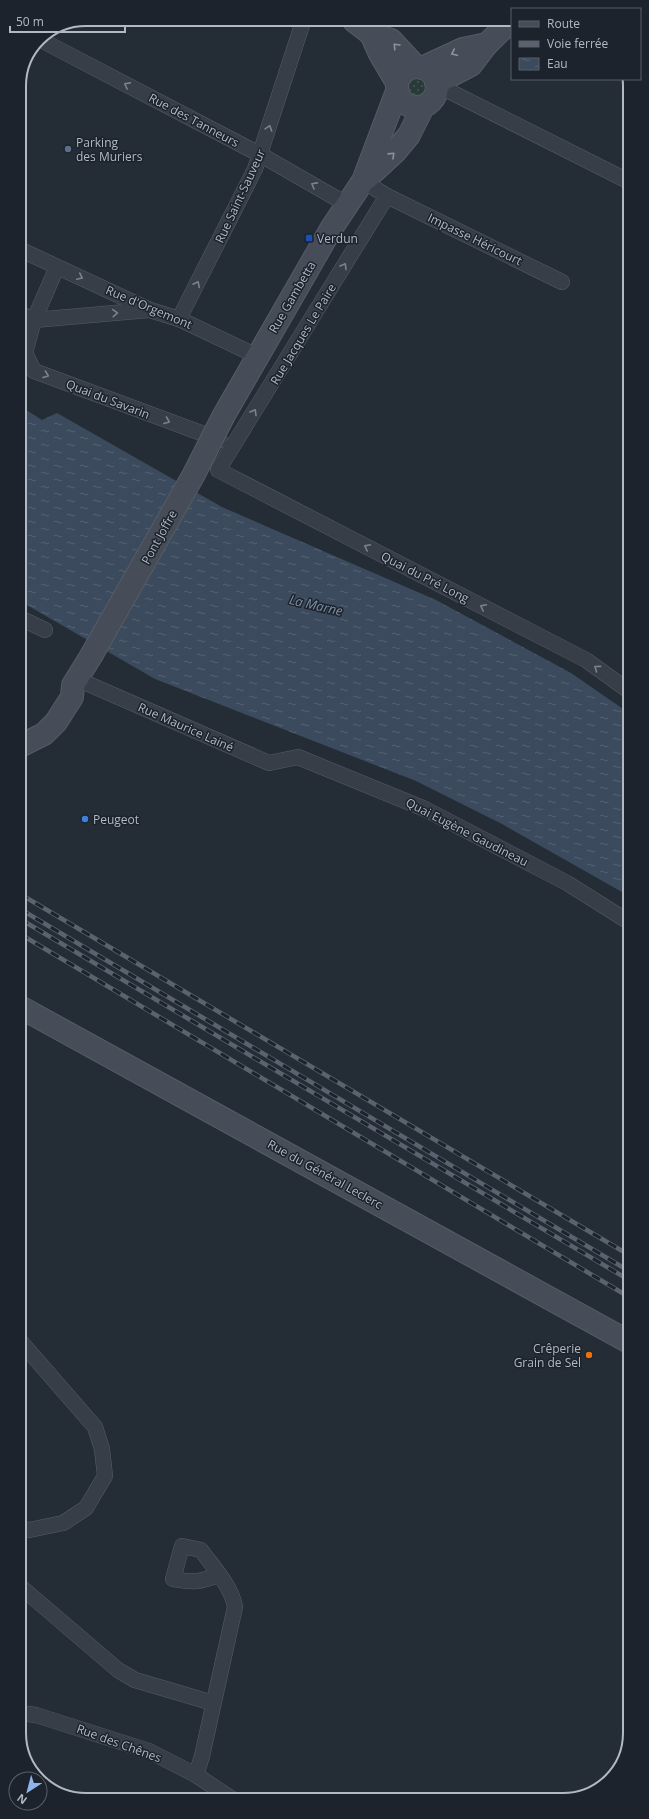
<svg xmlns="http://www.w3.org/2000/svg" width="649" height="1819" viewBox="0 0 649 1819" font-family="'Open Sans',sans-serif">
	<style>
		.green { fill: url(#green-dots) }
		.water { fill: url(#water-ripples) }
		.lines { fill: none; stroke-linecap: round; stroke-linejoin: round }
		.minor-casing { stroke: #555c65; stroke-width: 16 }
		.secondary-casing { stroke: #555c65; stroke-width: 24 }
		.minor { stroke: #373e47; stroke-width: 15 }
		.secondary { stroke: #464d59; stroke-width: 22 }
		.rail-casing { stroke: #59626e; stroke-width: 4.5 }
		.rail { stroke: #1c232c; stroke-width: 3; stroke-dasharray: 9; stroke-linecap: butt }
		.secondary-bridge-casing { stroke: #555c65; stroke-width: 24; stroke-linecap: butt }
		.secondary-bridge { stroke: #464d59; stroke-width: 22 }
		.oneway { stroke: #8c939e }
		.oneway2 { stroke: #7b828b }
		.service-dot { fill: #5c6f8a; stroke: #1c232c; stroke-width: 1.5 }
		.transit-dot { fill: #1a4fb4; stroke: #1c232c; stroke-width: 1.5 }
		.shop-dot { fill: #3f7fe0; stroke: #1c232c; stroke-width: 1.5 }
		.food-dot { fill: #e8710a; stroke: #1c232c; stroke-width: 1.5 }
		.labels { text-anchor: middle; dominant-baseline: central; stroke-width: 3; stroke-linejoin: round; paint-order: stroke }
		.street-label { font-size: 12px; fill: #b2b9c3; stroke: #1c232c }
		.poi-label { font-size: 12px; fill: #b2b9c3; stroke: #1c232c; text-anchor: start }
		.water-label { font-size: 13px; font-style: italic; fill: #7d90a8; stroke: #1c232c }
		.rim { fill: none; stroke: #b2b9c3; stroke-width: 2 }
	</style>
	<defs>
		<pattern id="green-dots" width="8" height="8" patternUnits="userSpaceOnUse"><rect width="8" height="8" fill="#293a39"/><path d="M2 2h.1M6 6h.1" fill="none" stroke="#465454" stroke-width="1.8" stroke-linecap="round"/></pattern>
		<pattern id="water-ripples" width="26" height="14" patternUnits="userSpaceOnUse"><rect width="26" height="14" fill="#3b4a5d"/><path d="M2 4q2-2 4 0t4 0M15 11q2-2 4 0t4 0" fill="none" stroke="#556273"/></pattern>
	</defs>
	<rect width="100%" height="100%" fill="#242c36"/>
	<!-- green -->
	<circle class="green" cx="416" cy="87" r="11"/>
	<!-- water -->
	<polygon class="water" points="20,406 42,420 57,413 222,507 436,600 571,673 629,713 629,896 502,824 416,781 155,679 20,601"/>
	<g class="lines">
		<!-- minor casing -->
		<g class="minor-casing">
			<g id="minor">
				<polyline points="492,20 505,27"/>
				<polyline points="39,39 261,155 348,205"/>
				<polyline points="437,85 628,181"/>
				<polyline points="363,181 387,196 562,282"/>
				<polyline points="387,196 218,470 586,660 629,691"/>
				<polyline points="19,249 150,310 179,319 257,356"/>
				<polyline points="57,267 34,320 25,353 34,371 220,440"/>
				<polyline points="19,313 34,320"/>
				<polyline points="179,319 255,169 303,22"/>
				<polyline points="34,320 149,310"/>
				<polyline points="20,618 45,630"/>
				<polyline points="77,679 269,763 298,757 425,809 567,883 629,922"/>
				<polyline points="21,1342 95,1427 102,1449 105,1476 86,1508 63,1523 29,1530 21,1529"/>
				<polyline points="21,1587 118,1670 135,1680 213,1703"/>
				<polyline points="21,1713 36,1715 149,1751 196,1775 232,1799"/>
				<path d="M196 1775 202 1756 235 1607C232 1587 213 1567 201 1550L182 1546 173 1579C193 1583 200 1582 218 1575"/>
			</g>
		</g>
		<!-- secondary casing -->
		<g class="secondary-casing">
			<g id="secondary">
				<polyline points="354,21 371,34 391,40 416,67"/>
				<polyline points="371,34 380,54 397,83"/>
				<circle cx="417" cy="87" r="20"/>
				<polyline points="422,68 463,49 487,44"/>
				<polyline points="436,83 471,65 487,44 512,20"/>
				<polyline points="367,178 395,152 409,135 423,107"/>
				<polyline points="224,415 331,229 363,181 397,91"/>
				<polyline points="20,746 44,734 56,722 72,697 73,685 91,656"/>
				<polyline points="20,1007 629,1342"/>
			</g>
		</g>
		<!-- minor -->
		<use href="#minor" class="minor"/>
		<!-- secondary -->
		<use href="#secondary" class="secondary"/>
		<!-- rail casing -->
		<g class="rail-casing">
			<g id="rail">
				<polyline points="20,894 629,1255"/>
				<polyline points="20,909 629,1271"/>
				<polyline points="20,919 629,1280"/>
				<polyline points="20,934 629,1297"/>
			</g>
		</g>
		<!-- rail -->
		<use href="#rail" class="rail"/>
		<!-- secondary-bridge casing -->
		<g class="secondary-bridge-casing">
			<polyline id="secondary-bridge" points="91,656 193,476 224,415"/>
		</g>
		<!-- secondary-bridge -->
		<use href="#secondary-bridge" class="secondary-bridge"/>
	</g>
	<!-- one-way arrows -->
	<defs><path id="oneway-chevron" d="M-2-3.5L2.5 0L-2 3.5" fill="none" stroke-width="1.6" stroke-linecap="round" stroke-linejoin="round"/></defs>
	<g class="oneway">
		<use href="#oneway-chevron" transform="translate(396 46) rotate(-133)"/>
		<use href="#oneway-chevron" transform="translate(454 53) rotate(155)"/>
		<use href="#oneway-chevron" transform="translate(392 155) rotate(-44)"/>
	</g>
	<g class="oneway2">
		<use href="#oneway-chevron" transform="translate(127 85) rotate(-152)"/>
		<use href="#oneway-chevron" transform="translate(269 128) rotate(-72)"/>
		<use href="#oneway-chevron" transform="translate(314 185) rotate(-151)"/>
		<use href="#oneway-chevron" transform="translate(344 266) rotate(-59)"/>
		<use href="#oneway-chevron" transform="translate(80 277) rotate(25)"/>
		<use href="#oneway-chevron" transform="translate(197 284) rotate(-63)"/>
		<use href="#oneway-chevron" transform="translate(115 313) rotate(-4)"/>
		<use href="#oneway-chevron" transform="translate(46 375) rotate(21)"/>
		<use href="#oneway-chevron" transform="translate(254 412) rotate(-59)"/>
		<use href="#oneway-chevron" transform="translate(167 421) rotate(21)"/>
		<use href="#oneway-chevron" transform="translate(367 547) rotate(-153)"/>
		<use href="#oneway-chevron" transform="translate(483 607) rotate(-153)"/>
		<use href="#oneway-chevron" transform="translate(597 668) rotate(-144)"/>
	</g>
	<!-- markers -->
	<circle class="service-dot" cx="68" cy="149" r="4"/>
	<rect class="transit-dot" x="305" y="234" width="8" height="8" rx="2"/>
	<circle class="shop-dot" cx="85" cy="819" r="4"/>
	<circle class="food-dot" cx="589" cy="1355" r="4"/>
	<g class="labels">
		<!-- street labels -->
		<g class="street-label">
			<text transform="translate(194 120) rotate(28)">Rue des Tanneurs</text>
			<text transform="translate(240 196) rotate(-65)">Rue Saint-Sauveur</text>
			<text transform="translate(475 239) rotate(26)">Impasse Héricourt</text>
			<text transform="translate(292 297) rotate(-60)">Rue Gambetta</text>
			<text transform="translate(149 307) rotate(23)">Rue d'Orgemont</text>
			<text transform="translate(303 334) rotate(-59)">Rue Jacques Le Paire</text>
			<text transform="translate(108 399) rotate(21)">Quai du Savarin</text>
			<text transform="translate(159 537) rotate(-61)">Pont Joffre</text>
			<text transform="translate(425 577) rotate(27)">Quai du Pré Long</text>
			<text transform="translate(186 727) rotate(24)">Rue Maurice Lainé</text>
			<text transform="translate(467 832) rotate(27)">Quai Eugène Gaudineau</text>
			<text transform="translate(325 1174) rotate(29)">Rue du Général Leclerc</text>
			<text transform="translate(119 1743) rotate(20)">Rue des Chênes</text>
		</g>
		<!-- poi labels -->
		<g class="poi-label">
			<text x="76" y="142">Parking<tspan x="76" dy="14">des Muriers</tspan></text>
			<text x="317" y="238">Verdun</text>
			<text x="93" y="819">Peugeot</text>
			<text x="581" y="1348" text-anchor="end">Crêperie<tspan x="581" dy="14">Grain de Sel</tspan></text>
		</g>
		<!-- water labels -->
		<g class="water-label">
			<text transform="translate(316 605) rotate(13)">La Marne</text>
		</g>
	</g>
	<!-- crop -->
	<path d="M0 0H649V1819H0ZM86 26H563A60 60 0 0 1 623 86V1733A60 60 0 0 1 563 1793H86A60 60 0 0 1 26 1733V86A60 60 0 0 1 86 26Z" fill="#1c232c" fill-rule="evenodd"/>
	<path class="rim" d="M86 26H563A60 60 0 0 1 623 86V1733A60 60 0 0 1 563 1793H86A60 60 0 0 1 26 1733V86A60 60 0 0 1 86 26Z"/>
	<!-- legend -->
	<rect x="511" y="8" width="130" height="72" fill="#1c232c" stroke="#585f68"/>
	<rect x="519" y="21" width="20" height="6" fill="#464d59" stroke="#585f68"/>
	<text x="547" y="28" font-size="12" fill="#b2b9c3">Route</text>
	<rect x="519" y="41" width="20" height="6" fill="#59626e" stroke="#585f68"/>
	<text x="547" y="48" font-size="12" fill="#b2b9c3">Voie ferrée</text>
	<rect x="519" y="58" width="20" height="12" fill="url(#water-ripples)" stroke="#585f68"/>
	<text x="547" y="68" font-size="12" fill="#b2b9c3">Eau</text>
	<!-- north arrow -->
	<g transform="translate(28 1791) rotate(216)"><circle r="19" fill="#1c232c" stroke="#585f68"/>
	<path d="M0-3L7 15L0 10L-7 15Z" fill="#90b5ea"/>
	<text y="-6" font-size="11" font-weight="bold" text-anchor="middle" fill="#b2b9c3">N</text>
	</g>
	<!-- scale -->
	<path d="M10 26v6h115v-6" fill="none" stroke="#b2b9c3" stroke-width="2"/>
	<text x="16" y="26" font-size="12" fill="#b2b9c3" stroke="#1c232c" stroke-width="3" paint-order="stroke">50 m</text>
</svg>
